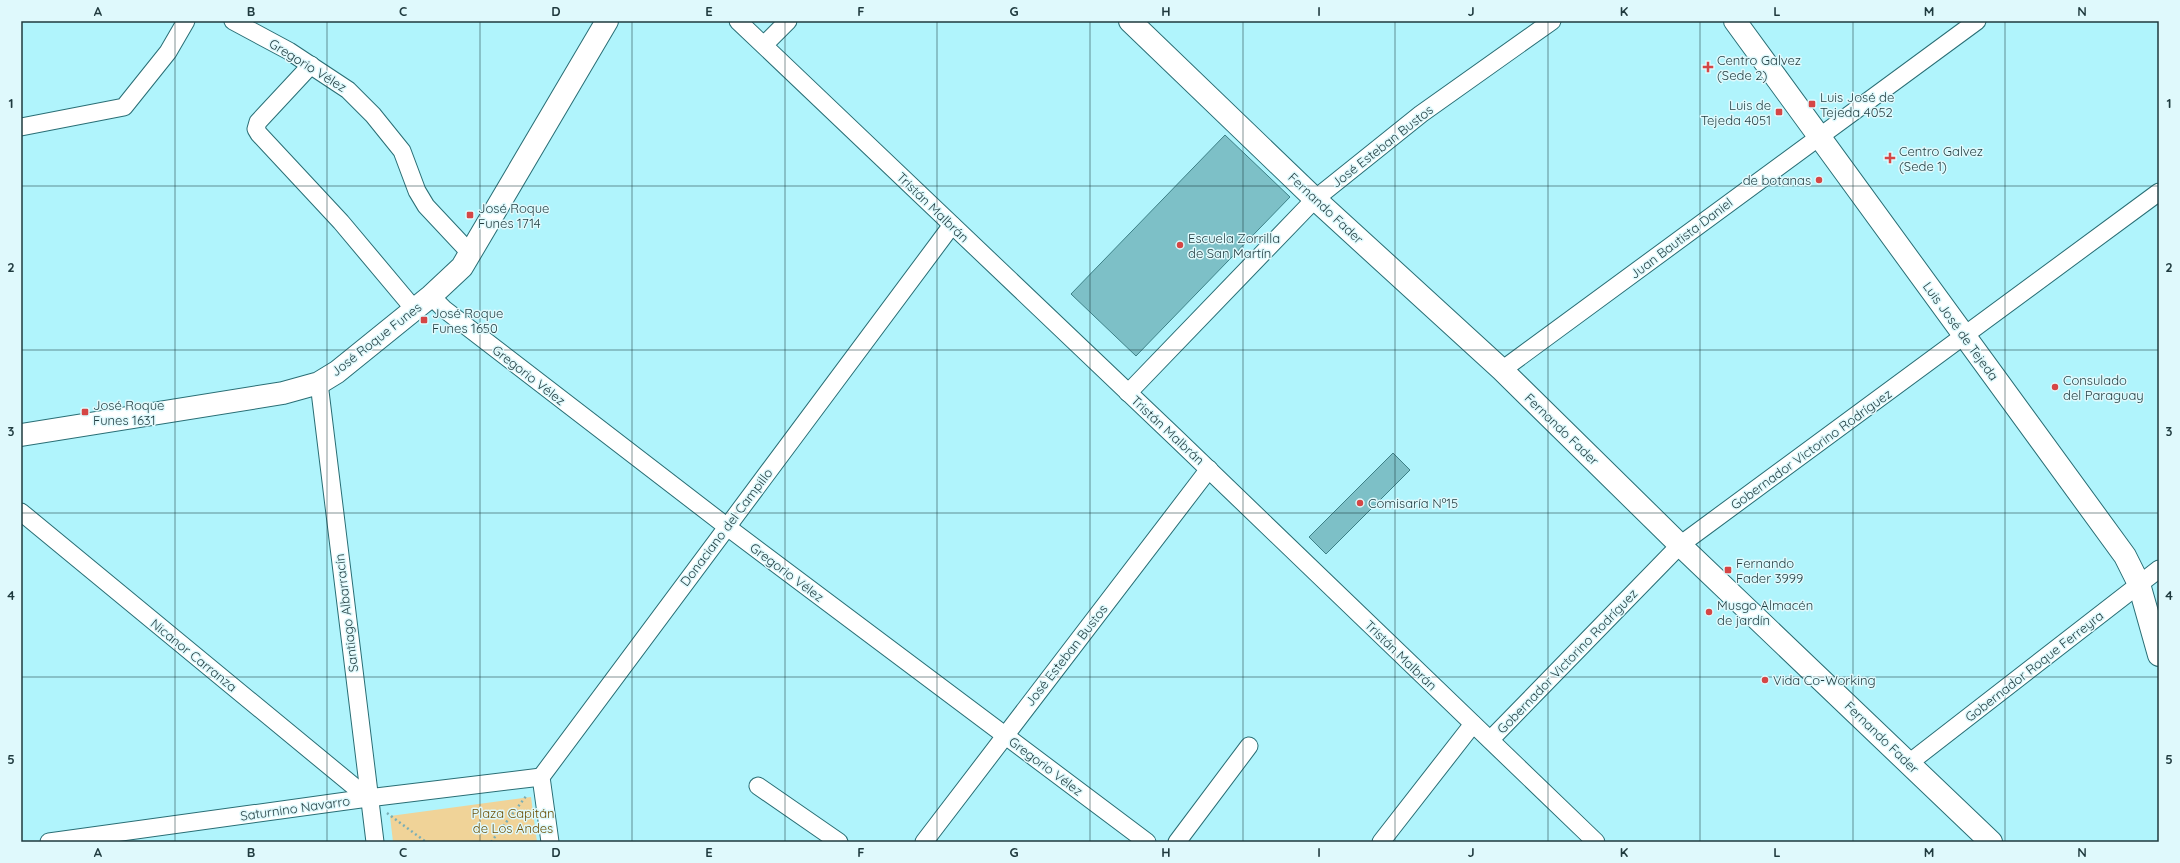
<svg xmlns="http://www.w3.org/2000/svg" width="2180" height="863" viewBox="0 0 2180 863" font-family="Quicksand,sans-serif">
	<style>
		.green { fill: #f0d398 }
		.building { fill: #7dc0c7; stroke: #3d8087 }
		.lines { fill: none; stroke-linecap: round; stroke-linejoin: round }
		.street-casing { stroke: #296e75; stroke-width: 19 }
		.secondary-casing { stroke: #296e75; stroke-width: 24 }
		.path { stroke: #7aaeb5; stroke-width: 2.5; stroke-dasharray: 2 3; stroke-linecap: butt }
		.street { stroke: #fff; stroke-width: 17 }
		.secondary { stroke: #fff; stroke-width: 22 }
		.grid { fill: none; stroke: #1f3a3e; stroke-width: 1; stroke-opacity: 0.55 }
		.poi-dot { fill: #d54645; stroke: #dff9fc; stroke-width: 1.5 }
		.labels { text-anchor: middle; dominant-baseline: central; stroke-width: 3; stroke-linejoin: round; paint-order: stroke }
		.poi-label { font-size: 13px; fill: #1f3a3e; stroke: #dff9fc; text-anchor: start }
		.street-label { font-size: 13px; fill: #1f3a3e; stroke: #dff9fc }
		.park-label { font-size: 13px; fill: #6d5108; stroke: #dff9fc }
		.neatline { fill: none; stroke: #1f3a3e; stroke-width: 1.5 }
		.grid-label { font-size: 13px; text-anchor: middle; font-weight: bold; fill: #1f3a3e }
	</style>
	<rect width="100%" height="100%" fill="#b0f4fc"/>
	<!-- green -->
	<polygon class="green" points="531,797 537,842 393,842 390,816"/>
	<!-- building -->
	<g class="building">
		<polygon points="1225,135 1290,197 1136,356 1071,294"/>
		<polygon points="1393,453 1410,470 1326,554 1309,537"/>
	</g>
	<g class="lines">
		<!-- street casing -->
		<g class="street-casing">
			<g id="street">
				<polyline points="233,21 289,51 348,90 373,115 402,151 417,191 426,206 471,254"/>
				<polyline points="738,21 1176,438 1596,842"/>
				<polyline points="764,45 788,21"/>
				<polyline points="311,65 258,122 256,129 259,134 341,222 414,309"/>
				<polyline points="21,127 124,107 168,52 186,21"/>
				<polyline points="431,296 444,309 726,526 1147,842"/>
				<polyline points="1502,370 1977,21"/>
				<polyline points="319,383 375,842"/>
				<polyline points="1128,393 1315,199 1421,114 1552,21"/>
				<polyline points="21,512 368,798"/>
				<polyline points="1491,739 1680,545 2159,192"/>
				<polyline points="1909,763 2159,569"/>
				<polyline points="758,786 839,842"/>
				<polyline points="49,842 368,798 541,777"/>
				<polyline points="550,842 541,777 952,225"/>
				<polyline points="924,842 1209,469"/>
				<polyline points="1177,842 1249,746"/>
				<polyline points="1381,842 1473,724"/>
			</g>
		</g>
		<!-- secondary casing -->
		<g class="secondary-casing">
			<g id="secondary">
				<polyline points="1130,21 1315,199 1502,370 1680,545 1991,842"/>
				<polyline points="1735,21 2125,556 2139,584 2159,655"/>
				<polyline points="21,435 283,393 319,383 337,372 431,296 462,267 607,21"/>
			</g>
		</g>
		<!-- path -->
		<g class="path">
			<polyline points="387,813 426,842"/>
			<polyline points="491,842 527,795"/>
		</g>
		<!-- street -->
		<use href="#street" class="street"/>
		<!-- secondary -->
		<use href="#secondary" class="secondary"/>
	</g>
	<!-- grid -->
	<path class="grid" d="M175 21V842M327 21V842M480 21V842M632 21V842M785 21V842M937 21V842M1090 21V842M1243 21V842M1395 21V842M1548 21V842M1700 21V842M1853 21V842M2005 21V842M21 186H2159M21 350H2159M21 513H2159M21 677H2159"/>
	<!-- markers -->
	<g class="poi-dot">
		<path d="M1706 61h4v4h4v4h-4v4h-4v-4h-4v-4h4z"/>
		<rect x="1808" y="100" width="8" height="8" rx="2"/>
		<rect x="1775" y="108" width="8" height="8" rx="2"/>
		<path d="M1888 152h4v4h4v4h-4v4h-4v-4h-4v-4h4z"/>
		<circle cx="1819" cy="180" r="4"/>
		<rect x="466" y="211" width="8" height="8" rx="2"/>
		<circle cx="1180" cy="245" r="4"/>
		<rect x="420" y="316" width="8" height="8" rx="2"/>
		<circle cx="2055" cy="387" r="4"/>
		<rect x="81" y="408" width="8" height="8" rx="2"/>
		<circle cx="1360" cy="503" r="4"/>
		<rect x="1724" y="566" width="8" height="8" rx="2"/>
		<circle cx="1709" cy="612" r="4"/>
		<circle cx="1765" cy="680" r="4"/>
	</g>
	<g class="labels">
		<!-- poi labels -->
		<g class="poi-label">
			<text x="1717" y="60">Centro Galvez<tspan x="1717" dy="15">(Sede 2)</tspan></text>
			<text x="1820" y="97">Luis José de<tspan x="1820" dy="15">Tejeda 4052</tspan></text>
			<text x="1771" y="105" text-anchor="end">Luis de<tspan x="1771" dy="15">Tejeda 4051</tspan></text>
			<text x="1899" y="151">Centro Galvez<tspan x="1899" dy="15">(Sede 1)</tspan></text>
			<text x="1811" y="180" text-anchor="end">de botanas</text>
			<text x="478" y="208">José Roque<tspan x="478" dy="15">Funes 1714</tspan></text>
			<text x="1188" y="238">Escuela Zorrilla<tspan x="1188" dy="15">de San Martín</tspan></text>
			<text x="432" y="313">José Roque<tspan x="432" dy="15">Funes 1650</tspan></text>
			<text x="2063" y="380">Consulado<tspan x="2063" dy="15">del Paraguay</tspan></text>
			<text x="93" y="405">José Roque<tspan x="93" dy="15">Funes 1631</tspan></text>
			<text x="1368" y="503">Comisaría Nº15</text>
			<text x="1736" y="563">Fernando<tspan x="1736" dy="15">Fader 3999</tspan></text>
			<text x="1717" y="605">Musgo Almacén<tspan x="1717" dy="15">de jardín</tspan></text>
			<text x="1773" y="680">Vida Co-Working</text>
		</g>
		<!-- street labels -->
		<g class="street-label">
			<text transform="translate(308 65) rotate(32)">Gregorio Vélez</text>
			<text transform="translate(1382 146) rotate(-38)">José Esteban Bustos</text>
			<text transform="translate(933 207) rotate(44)">Tristán Malbrán</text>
			<text transform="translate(1326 208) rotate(43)">Fernando Fader</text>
			<text transform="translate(1681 238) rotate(-37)">Juan Bautista Daniel</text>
			<text transform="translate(1961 331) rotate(54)">Luis José de Tejeda</text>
			<text transform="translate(376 339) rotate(-38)">José Roque Funes</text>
			<text transform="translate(529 375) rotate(38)">Gregorio Vélez</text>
			<text transform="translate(1562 429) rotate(44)">Fernando Fader</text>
			<text transform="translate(1168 430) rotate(43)">Tristán Malbrán</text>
			<text transform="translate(1811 449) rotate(-36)">Gobernador Victorino Rodríguez</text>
			<text transform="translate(726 527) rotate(-53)">Donaciano del Campillo</text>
			<text transform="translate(787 572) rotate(37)">Gregorio Vélez</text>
			<text transform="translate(346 613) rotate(-97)">Santiago Albarracín</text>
			<text transform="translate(194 655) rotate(39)">Nicanor Carranza</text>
			<text transform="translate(1066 655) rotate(-52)">José Esteban Bustos</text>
			<text transform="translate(1401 655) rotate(44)">Tristán Malbrán</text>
			<text transform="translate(1567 661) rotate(-46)">Gobernador Victorino Rodríguez</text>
			<text transform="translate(2034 666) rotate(-38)">Gobernador Roque Ferreyra</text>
			<text transform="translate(1882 737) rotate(44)">Fernando Fader</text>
			<text transform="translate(1046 766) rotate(37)">Gregorio Vélez</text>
			<text transform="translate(295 808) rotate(-8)">Saturnino Navarro</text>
		</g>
		<!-- park labels -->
		<g class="park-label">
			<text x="513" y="813">Plaza Capitán<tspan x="513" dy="15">de Los Andes</tspan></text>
		</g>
	</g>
	<!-- border -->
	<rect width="2180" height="863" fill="none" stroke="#dff9fc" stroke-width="44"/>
	<rect x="22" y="22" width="2136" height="819" class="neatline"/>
	<g class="grid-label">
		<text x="98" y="16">A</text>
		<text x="251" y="16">B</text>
		<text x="403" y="16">C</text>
		<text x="556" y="16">D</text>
		<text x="709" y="16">E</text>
		<text x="861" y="16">F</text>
		<text x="1014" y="16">G</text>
		<text x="1166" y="16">H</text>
		<text x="1319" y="16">I</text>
		<text x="1471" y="16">J</text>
		<text x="1624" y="16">K</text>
		<text x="1777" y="16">L</text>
		<text x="1929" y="16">M</text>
		<text x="2082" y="16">N</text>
		<text x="11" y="108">1</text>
		<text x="2169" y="108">1</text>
		<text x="11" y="272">2</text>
		<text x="2169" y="272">2</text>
		<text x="11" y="436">3</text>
		<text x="2169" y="436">3</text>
		<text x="11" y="600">4</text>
		<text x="2169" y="600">4</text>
		<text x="11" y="764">5</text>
		<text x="2169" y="764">5</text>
		<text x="98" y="857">A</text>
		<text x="251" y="857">B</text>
		<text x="403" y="857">C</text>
		<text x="556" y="857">D</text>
		<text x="709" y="857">E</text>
		<text x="861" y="857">F</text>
		<text x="1014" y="857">G</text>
		<text x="1166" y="857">H</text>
		<text x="1319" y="857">I</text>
		<text x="1471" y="857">J</text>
		<text x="1624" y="857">K</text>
		<text x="1777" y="857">L</text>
		<text x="1929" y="857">M</text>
		<text x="2082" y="857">N</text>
	</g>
</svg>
